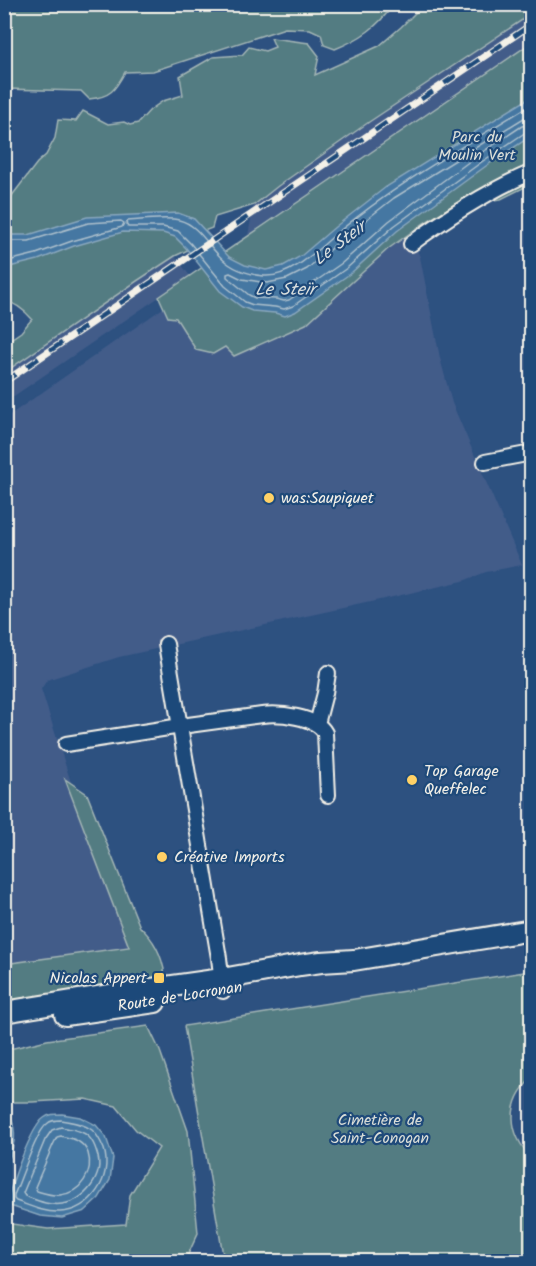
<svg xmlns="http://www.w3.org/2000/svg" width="536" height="1266" viewBox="0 0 536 1266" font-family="Kalam,sans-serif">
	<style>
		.built { fill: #425c89 }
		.green { fill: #537b82; stroke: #a4b6b5; stroke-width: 1.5 }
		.water { fill: #4477a2; stroke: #8aa8be; stroke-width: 1.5 }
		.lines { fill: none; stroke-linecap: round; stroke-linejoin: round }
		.shore { stroke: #aec0cc; stroke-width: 1.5 }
		.minor-casing { stroke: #f4f1e8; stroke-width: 18 }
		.secondary-casing { stroke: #f4f1e8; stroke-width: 24 }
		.minor { stroke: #1f4a7a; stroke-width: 14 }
		.secondary { stroke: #1f4a7a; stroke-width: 20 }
		.rail-casing { stroke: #f4f1e8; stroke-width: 7 }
		.rail { stroke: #1f4a7a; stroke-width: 4.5; stroke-dasharray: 14; stroke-linecap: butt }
		.poi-dot { fill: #ffd166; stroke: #1f4a7a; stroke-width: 2 }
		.labels { text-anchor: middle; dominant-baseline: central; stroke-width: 4.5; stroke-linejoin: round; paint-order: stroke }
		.park-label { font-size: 16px; fill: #dcdfd9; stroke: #1f4a7a }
		.poi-label { font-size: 16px; fill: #f4f1e8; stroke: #1f4a7a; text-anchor: start }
		.street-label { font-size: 16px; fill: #f4f1e8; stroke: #1f4a7a }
		.water-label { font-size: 18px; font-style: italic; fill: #dadfde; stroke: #1f4a7a }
	</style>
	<rect width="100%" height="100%" fill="#2d5180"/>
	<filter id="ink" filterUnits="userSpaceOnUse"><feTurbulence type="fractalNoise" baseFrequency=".0167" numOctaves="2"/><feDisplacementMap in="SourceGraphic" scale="12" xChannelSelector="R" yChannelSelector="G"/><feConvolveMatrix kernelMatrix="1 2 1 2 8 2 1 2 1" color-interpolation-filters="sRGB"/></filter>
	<g filter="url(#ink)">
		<!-- built -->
		<g class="built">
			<polygon points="531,14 531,43 248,235 254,205 278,186 369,122"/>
			<polygon points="410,233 420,257 440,358 452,403 522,565 486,572 463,581 384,599 119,657 47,680 41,689 75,795 87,809 129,947 5,964 4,419 163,308 168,317 176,317 196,350 225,346 234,356 306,324 388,249"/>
			<polygon points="175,256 190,276 5,402 5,372"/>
		</g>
		<!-- green -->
		<g class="green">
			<path d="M5 4H393V5C378 27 360 39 335 49L324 45 321 34 310 29 285 28 153 71 125 72C115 90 111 97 89 99L81 91 5 89Z"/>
			<path d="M423 5H531V14L369 122 278 186 254 205 215 217 212 228 196 234 188 250 175 256 137 281 5 372V343L21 332 32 319C25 311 16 303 5 301L4 206 37 163 46 155 55 138 58 120 76 121 83 111 108 124 124 122 130 125 138 123 150 110 163 101 183 95 180 76 213 57 242 55 249 47 265 51 275 47 271 38 309 43 319 56 315 75 379 46 401 27Z"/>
			<polygon points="531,43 531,184 501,199 455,204 424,223 388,249 306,324 234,356 225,347 213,354 196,350 176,318 168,317 159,297"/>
			<path d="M65 779 87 794 140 927C155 940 162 955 165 975L123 984 5 1005 4 964 129 947Z"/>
			<path d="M531 971V1079C506 1103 508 1133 531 1157V1261H512L513 1258 495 1262 224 1261 184 1026Z"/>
			<polygon points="148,1026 160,1051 188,1131 198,1233 185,1261 5,1261 5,1223 48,1229 126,1224 130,1195 159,1148 136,1130 116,1106 85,1099 32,1102 5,1102 5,1050 47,1040"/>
		</g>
		<!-- water -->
		<g class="water">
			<polygon points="531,97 531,136 486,166 397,231 351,273 295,312 285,316 275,313 252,311 242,307 220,291 186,248 175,237 163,233 123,232 74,246 38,260 5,268 5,235 28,235 87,217 178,213 194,219 229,257 245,265 266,270 283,266 301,256 335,227 386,187"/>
			<path d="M62 1114 80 1117 96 1125 106 1137 113 1158 110 1180 99 1198 85 1211 62 1218 40 1216 7 1205C9 1188 31 1127 44 1118 49 1114 55 1114 62 1114Z"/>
			<path d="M5 1116H10C20 1138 11 1150 5 1172Z"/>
		</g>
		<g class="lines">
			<!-- shore -->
			<g class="shore">
				<path d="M532 104C466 145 397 183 337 233 318 249 291 278 264 276 251 275 236 270 226 262 209 249 200 225 179 220 168 217 141 220 128 221L126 224 128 227H163L178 231 191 244 225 286 245 302 253 305 275 307 284 309 293 306 347 268 394 226 483 161 526 132 532 131"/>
				<polyline points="532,113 394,198 344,237 307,269 287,279 267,283 242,279 230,273 227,274 227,277 249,295 255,298 276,299 284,301 289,300 342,263 389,221 478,155 522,126 532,124"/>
				<polyline points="4,241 29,241 88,223 121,221 124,223 122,227 72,241 36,254 4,262"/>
				<path d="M61 1120C71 1122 83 1123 92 1130 98 1135 101 1142 104 1149 113 1177 91 1211 60 1212 45 1213 30 1206 16 1201L14 1199V1195C21 1180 36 1132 47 1124 51 1120 56 1120 61 1120Z"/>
				<path d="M61 1127C70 1129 81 1130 88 1136 93 1141 95 1146 97 1153 105 1176 85 1201 62 1204 49 1206 36 1200 25 1196L23 1193 45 1140 52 1130Z"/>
				<path d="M61 1136C67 1138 74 1138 79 1142 84 1145 86 1148 88 1153 94 1172 81 1193 60 1195 53 1196 44 1193 37 1191L35 1187 53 1145 57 1137Z"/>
			</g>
			<!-- minor casing -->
			<g class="minor-casing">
				<g id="minor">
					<path d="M411 244C449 216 488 191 532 172"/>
					<polyline points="485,462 532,453"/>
					<polyline points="166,644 219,958 223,991"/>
					<polyline points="317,724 325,693 328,673"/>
					<path d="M66 744 181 726 262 715C279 713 316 716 325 733L328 795"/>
				</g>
			</g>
			<!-- secondary casing -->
			<g class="secondary-casing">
				<g id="secondary">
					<polyline points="4,1012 115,994 222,979 300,965 321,962 354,960 532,930"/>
					<polyline points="65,1015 155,1002"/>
				</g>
			</g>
			<!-- minor -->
			<use href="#minor" class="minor"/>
			<!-- secondary -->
			<use href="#secondary" class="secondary"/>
			<!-- rail casing -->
			<g class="rail-casing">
				<polyline id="rail" points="4,382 532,24"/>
			</g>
			<!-- rail -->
			<use href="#rail" class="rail"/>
		</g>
	</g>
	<!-- markers -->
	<g class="poi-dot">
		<circle cx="269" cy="498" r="6"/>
		<circle cx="412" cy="780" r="6"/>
		<circle cx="162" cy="857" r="6"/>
		<rect x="153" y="972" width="12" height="12" rx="3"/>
	</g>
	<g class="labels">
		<!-- park labels -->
		<g class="park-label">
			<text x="477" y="137">Parc du<tspan x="477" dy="18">Moulin Vert</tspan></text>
			<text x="380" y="1120">Cimetière de<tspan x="380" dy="18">Saint-Conogan</tspan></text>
		</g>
		<!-- poi labels -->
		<g class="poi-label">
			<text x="281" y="498">was:Saupiquet</text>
			<text x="424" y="771">Top Garage<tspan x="424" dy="18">Queffelec</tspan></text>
			<text x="174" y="857">Créative Imports</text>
			<text x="147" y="978" text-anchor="end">Nicolas Appert</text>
		</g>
		<!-- street labels -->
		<g class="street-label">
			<text transform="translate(180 997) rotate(-9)">Route de Locronan</text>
		</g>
		<!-- water labels -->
		<g class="water-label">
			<text transform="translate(340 244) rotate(-37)">Le Steir</text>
			<text x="285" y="290">Le Steïr</text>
		</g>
	</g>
	<!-- margin -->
	<rect width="536" height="1266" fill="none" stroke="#1f4a7a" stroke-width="24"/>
	<rect x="12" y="12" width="512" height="1242" fill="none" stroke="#f4f1e8" stroke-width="2" filter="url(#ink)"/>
</svg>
